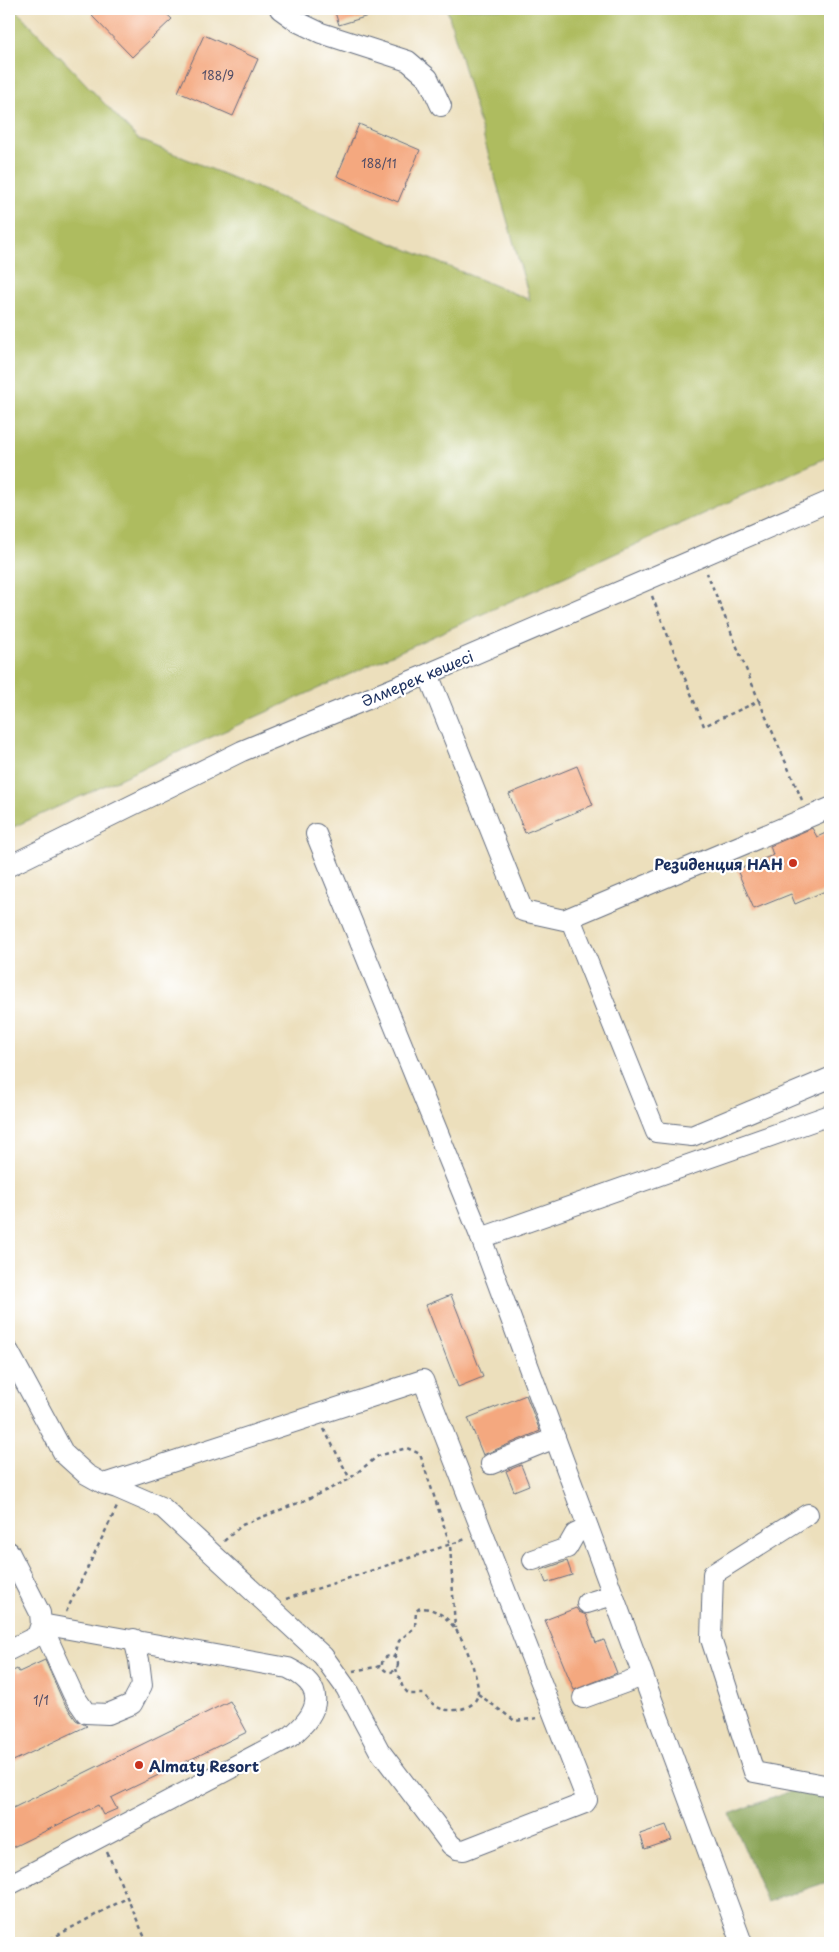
<svg xmlns="http://www.w3.org/2000/svg" width="839" height="1952" viewBox="0 0 839 1952" font-family="'Playpen Sans',sans-serif">
	<style>
		.green { fill: #aebc5f; stroke: #64765e }
		.forest { fill: #8aa456; stroke: #526a5a }
		.building { fill: #f4a87f }
		.lines { fill: none; stroke-linecap: round; stroke-linejoin: round }
		.minor-casing { stroke: #646d7f; stroke-width: 22 }
		.path { stroke: #646d7f; stroke-width: 2.5; stroke-dasharray: 4 4; stroke-linecap: butt }
		.minor { stroke: #fff; stroke-width: 20 }
		.poi-dot { fill: #c8321e; stroke: #fff; stroke-width: 2 }
		.labels { text-anchor: middle; dominant-baseline: central; stroke-width: 4.5; stroke-linejoin: round; paint-order: stroke }
		.number-label { font-size: 12px; fill: #514d66 }
		.street-label { font-size: 15px; fill: #1b2f5e; stroke: #fff }
		.poi-label { font-size: 15px; font-weight: bold; fill: #1b2f5e; stroke: #fff; text-anchor: end }
	</style>
	<rect width="100%" height="100%" fill="#fff"/>
	<filter id="ink" filterUnits="userSpaceOnUse"><feTurbulence type="fractalNoise" baseFrequency=".02" numOctaves="2"/><feDisplacementMap in="SourceGraphic" scale="10" xChannelSelector="R" yChannelSelector="G"/><feConvolveMatrix kernelMatrix="1 2 1 2 8 2 1 2 1" color-interpolation-filters="sRGB"/></filter>
	<filter id="wash" filterUnits="userSpaceOnUse"><feTurbulence type="fractalNoise" baseFrequency=".0096" numOctaves="4" result="noise"/><feDisplacementMap in="SourceGraphic" scale="20" xChannelSelector="R" yChannelSelector="G"/><feGaussianBlur stdDeviation="1.12" result="paint"/><feColorMatrix in="noise" values="0 0 0 0 0 0 0 0 0 0 0 0 0 0 0 0 0 1.4 0 .05"/><feComposite in="paint" operator="in"/></filter>
	<g filter="url(#wash)">
		<rect width="100%" height="100%" fill="#ecdfbc"/>
		<!-- green -->
		<polygon class="green" points="9,9 15,9 138,139 530,300 447,9 830,9 830,456 9,829"/>
		<!-- forest -->
		<polygon class="forest" points="830,1776 830,1881 767,1902 730,1814"/>
		<g id="blocks">
			<!-- building -->
			<g class="building">
				<polygon points="99,9 161,9 172,19 132,57 92,16"/>
				<polygon points="334,9 381,9 381,12 339,25"/>
				<polygon points="204,35 258,59 233,116 178,92"/>
				<polygon points="359,124 420,150 398,202 337,176"/>
				<polygon points="577,766 593,805 525,833 509,794"/>
				<polygon points="812,828 817,837 830,831 830,889 795,904 791,894 754,909 737,870 773,855 770,846"/>
				<polygon points="451,1295 483,1377 458,1387 426,1305"/>
				<polygon points="526,1395 540,1431 483,1455 468,1418"/>
				<polygon points="521,1465 529,1485 514,1491 506,1471"/>
				<polygon points="567,1561 572,1575 546,1583 541,1570"/>
				<polygon points="576,1608 579,1612 586,1615 596,1643 604,1640 617,1673 574,1690 545,1620"/>
				<polygon points="45,1660 63,1701 76,1720 87,1726 9,1763 9,1673 17,1669 19,1672"/>
				<polygon points="230,1701 247,1732 111,1798 117,1809 103,1815 98,1805 9,1849 9,1810"/>
				<polygon points="666,1825 672,1840 645,1849 640,1834"/>
			</g>
		</g>
	</g>
	<g filter="url(#ink)">
		<use href="#blocks" fill-opacity="0" stroke="#646d7f" stroke-width="1"/>
		<g class="lines">
			<!-- minor casing -->
			<g class="minor-casing">
				<g id="minor">
					<polyline points="280,9 298,22 321,33 408,61 428,78 441,106"/>
					<polyline points="428,674 523,911 564,920 830,808"/>
					<polyline points="316,834 481,1238 830,1115"/>
					<polyline points="9,866 242,751 428,674 830,501"/>
					<polyline points="570,918 656,1132 692,1136 830,1078"/>
					<polyline points="481,1238 742,1943"/>
					<polyline points="9,1352 64,1454 86,1474 104,1484 117,1488 163,1508 323,1656 346,1688 379,1750 451,1845 457,1849 464,1850 585,1803 587,1800 423,1380 104,1484"/>
					<polyline points="491,1464 555,1438"/>
					<polyline points="808,1514 713,1574 711,1639 754,1772 830,1786"/>
					<polyline points="9,1552 40,1613 41,1624 73,1694 86,1713 108,1714 132,1704 142,1685 139,1660 134,1639"/>
					<polyline points="533,1560 567,1548 575,1534 588,1528"/>
					<polyline points="587,1603 613,1595"/>
					<polyline points="9,1650 37,1636 41,1624"/>
					<polyline points="583,1698 643,1676"/>
					<path d="M9 1885 290 1737C321 1712 327 1687 288 1668L41 1624"/>
				</g>
			</g>
			<!-- path -->
			<g class="path">
				<polyline points="652,596 704,726 759,701 707,573"/>
				<polyline points="759,701 802,800"/>
				<polyline points="324,1429 350,1479"/>
				<polyline points="224,1541 242,1525 308,1499 348,1480 378,1456 407,1448 420,1454 450,1544 455,1628"/>
				<polyline points="286,1599 466,1539"/>
				<polyline points="66,1612 117,1507"/>
				<circle cx="390" cy="1664" r="8"/>
				<path d="M394 1658 399 1641 415 1627 416 1611 420 1608C450 1608 465 1642 473 1667 475 1675 480 1688 477 1697 474 1706 464 1709 455 1710 439 1711 433 1706 424 1694H409L403 1688 396 1669"/>
				<polyline points="353,1671 381,1666"/>
				<polyline points="478,1694 515,1721 538,1718"/>
				<polyline points="107,1852 145,1938 143,1943"/>
				<polyline points="43,1943 127,1898"/>
			</g>
			<!-- minor -->
			<use href="#minor" class="minor"/>
		</g>
	</g>
	<!-- markers -->
	<g class="poi-dot">
		<circle cx="793" cy="863" r="5"/>
		<circle cx="139" cy="1765" r="5"/>
	</g>
	<g class="labels">
		<!-- number labels -->
		<g class="number-label">
			<text x="218" y="75">188/9</text>
			<text x="379" y="163">188/11</text>
			<text x="41" y="1700">1/1</text>
		</g>
		<!-- street labels -->
		<g class="street-label">
			<text transform="translate(417 678) rotate(-23)">Әлмерек көшесі</text>
		</g>
		<!-- poi labels -->
		<g class="poi-label">
			<text x="783" y="863">Резиденция НАН</text>
			<text x="149" y="1765" text-anchor="start">Almaty Resort</text>
		</g>
	</g>
	<!-- margin -->
	<rect width="839" height="1952" fill="none" stroke="#fff" stroke-width="30"/>
</svg>
